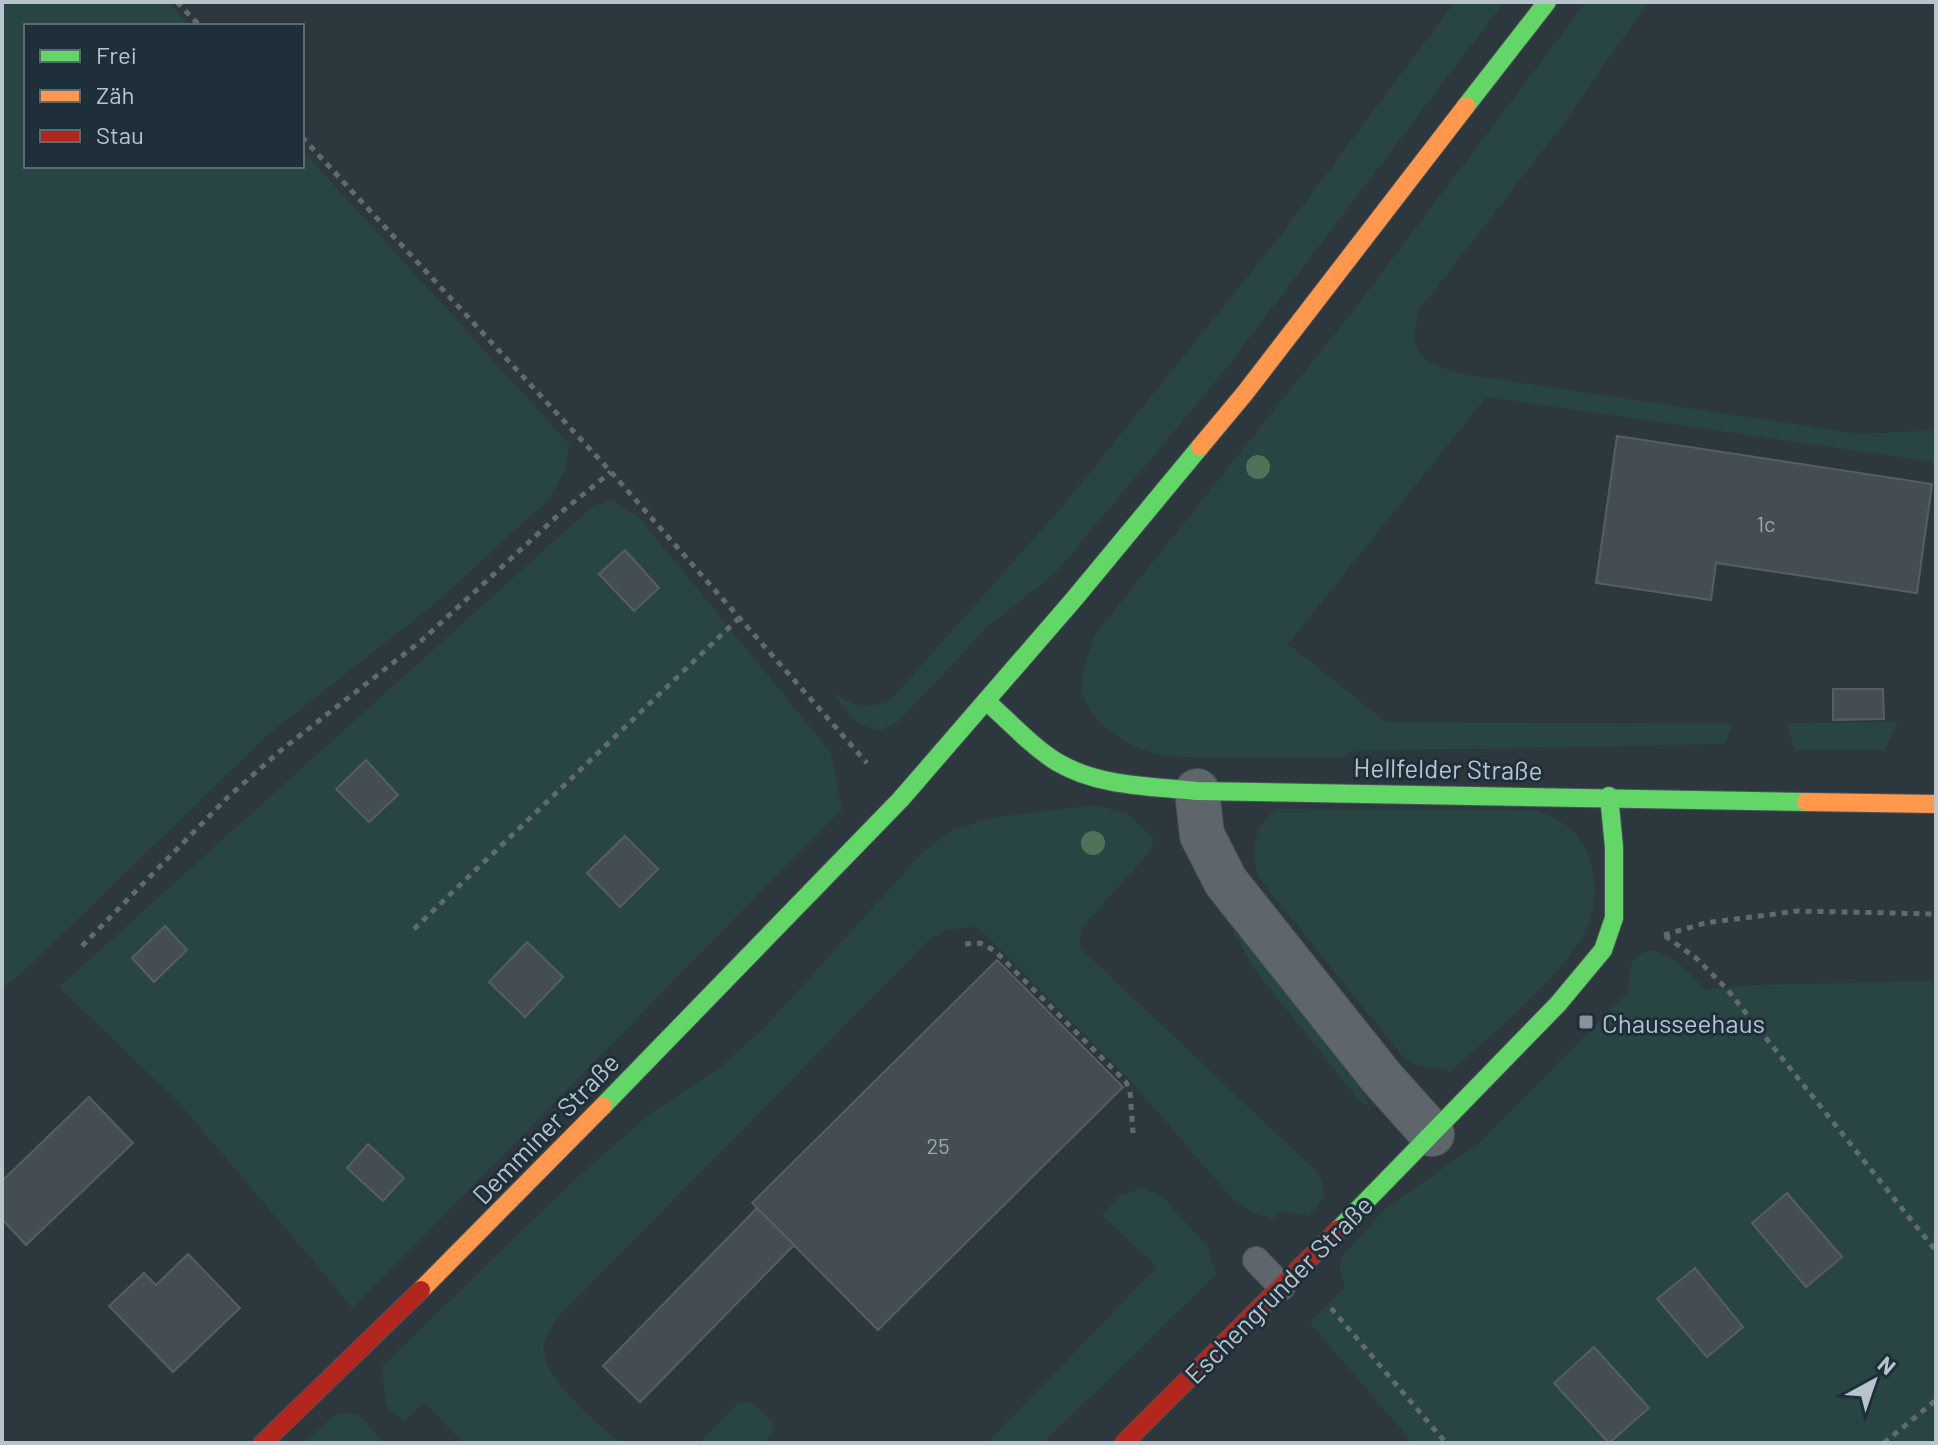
<svg xmlns="http://www.w3.org/2000/svg" width="1938" height="1445" viewBox="0 0 1938 1445" font-family="Barlow,sans-serif">
	<style>
		.green { fill: #284544 }
		.building { fill: #444d52; stroke: #555e65; stroke-width: 2 }
		.lines { fill: none; stroke-linecap: round; stroke-linejoin: round }
		.lane-casing { stroke: #4b5358; stroke-width: 28 }
		.street-casing { stroke: #4b5358; stroke-width: 46 }
		.fast-casing { stroke: #4b5358; stroke-width: 20 }
		.slow-casing { stroke: #4b5358; stroke-width: 20 }
		.jam-casing { stroke: #4b5358; stroke-width: 20 }
		.path { stroke: #616a6e; stroke-width: 5; stroke-dasharray: 6 6; stroke-linecap: butt }
		.lane { stroke: #5e666b; stroke-width: 26 }
		.street { stroke: #5e666b; stroke-width: 44 }
		.fast { stroke: #63d668; stroke-width: 18 }
		.slow { stroke: #ff974d; stroke-width: 18 }
		.jam { stroke: #b3261e; stroke-width: 18 }
		.tree { fill: #507259 }
		.poi-dot { fill: #87939c; stroke: #1e2f3a; stroke-width: 3 }
		.labels { text-anchor: middle; dominant-baseline: central; stroke-width: 6; stroke-linejoin: round; paint-order: stroke }
		.number-label { font-size: 22px; fill: #9aa6af }
		.street-label { font-size: 26px; fill: #b7c4ce; stroke: #1e2f3a }
		.poi-label { font-size: 26px; fill: #b7c4ce; stroke: #1e2f3a; text-anchor: start }
	</style>
	<rect width="100%" height="100%" fill="#2d383e"/>
	<!-- green -->
	<g class="green">
		<polygon points="2,2 168,2 190,26 26,26 26,166 302,166 302,150 569,444 565,470 548,500 432,606 266,736 35,961 2,989"/>
		<path d="M1455 2H1504L1225 370 1056 572 986 628 898 722 879 731 857 723 832 693C856 706 863 710 890 701L1068 500 1277 240Z"/>
		<path d="M1586 2H1648L1564 123 1419 310C1409 357 1418 361 1462 374L1859 434 1936 430V462L1486 397 1288 644 1386 722 1733 724 1725 744 1351 751 1342 758H1197L1154 754 1129 744 1105 728 1090 711 1081 692 1084 668 1095 635 1357 306Z"/>
		<polygon points="611,500 637,515 831,753 842,809 353,1308 180,1104 59,987 593,506"/>
		<polygon points="1898,722 1884,750 1795,750 1786,723"/>
		<path d="M1096 805 1128 814 1154 839 1149 853 1082 927 1079 947 1316 1171C1329 1192 1326 1200 1308 1216L1283 1210 1273 1219 1250 1211 1231 1197 1131 1081 986 935 975 927 946 930 928 941 560 1315C555 1323 546 1334 544 1343 538 1377 598 1422 620 1443H463L425 1402 404 1421 389 1410 385 1400 382 1367 572 1182 651 1113 720 1068 768 1024 924 851 953 830 990 818Z"/>
		<path d="M1276 809 1535 810C1568 823 1583 832 1592 868 1597 888 1595 910 1586 929 1567 973 1488 1037 1450 1072 1432 1063 1424 1072 1405 1059L1259 878C1249 851 1253 828 1276 809Z"/>
		<polygon points="1234,926 1355,1073 1369,1106 1360,1101 1256,972 1233,932"/>
		<path d="M1652 950C1675 957 1689 972 1706 990L1750 985 1936 981V1443H1413L1310 1323 1345 1287 1340 1271 1341 1258 1385 1209 1482 1141 1628 992C1631 969 1626 956 1652 950Z"/>
		<polygon points="1143,1188 1162,1196 1207,1246 1216,1274 1043,1443 987,1443 1157,1267 1102,1215 1121,1195"/>
		<polygon points="752,1402 773,1422 772,1435 764,1443 700,1443 737,1404"/>
		<polygon points="348,1413 359,1415 383,1441 305,1443 334,1415"/>
	</g>
	<!-- building -->
	<g class="building">
		<polygon points="1617,436 1932,484 1917,593 1716,563 1711,600 1596,583"/>
		<polygon points="625,550 659,588 634,611 599,574"/>
		<polygon points="1833,689 1883,689 1884,719 1833,720"/>
		<polygon points="366,760 398,795 369,822 336,789"/>
		<polygon points="625,836 658,869 620,907 587,873"/>
		<polygon points="165,926 187,950 154,982 132,958"/>
		<polygon points="527,942 563,977 525,1017 489,982"/>
		<polygon points="997,960 1123,1087 878,1330 752,1203"/>
		<polygon points="89,1097 133,1143 26,1245 2,1219 2,1181"/>
		<polygon points="368,1144 404,1178 383,1201 347,1168"/>
		<polygon points="1787,1193 1842,1257 1806,1287 1752,1223"/>
		<polygon points="757,1208 794,1245 640,1402 603,1366"/>
		<polygon points="188,1254 240,1308 173,1372 109,1306 144,1273 156,1285"/>
		<polygon points="1695,1268 1743,1327 1707,1357 1657,1299"/>
		<polygon points="1594,1347 1649,1408 1609,1443 1554,1383"/>
	</g>
	<g class="lines">
		<!-- lane casing -->
		<g class="lane-casing">
			<polyline id="lane" points="1256,1260 1282,1287"/>
		</g>
		<!-- street casing -->
		<g class="street-casing">
			<polyline id="street" points="1197,791 1202,835 1226,882 1382,1078 1432,1134"/>
		</g>
		<!-- fast casing -->
		<g class="fast-casing">
			<g id="fast">
				<polyline points="1466,106 1547,2"/>
				<path d="M986 701C1009 721 1031 746 1057 762 1099 787 1151 786 1197 791L1806 802"/>
				<polyline points="603,1106 901,799 1075,598 1200,447"/>
				<polyline points="1339,1229 1558,1004 1603,950 1614,918 1614,847 1609,796"/>
			</g>
		</g>
		<!-- slow casing -->
		<g class="slow-casing">
			<g id="slow">
				<polyline points="1200,447 1245,393 1466,106"/>
				<polyline points="1806,802 1936,804"/>
				<polyline points="421,1290 603,1106"/>
			</g>
		</g>
		<!-- jam casing -->
		<g class="jam-casing">
			<g id="jam">
				<polyline points="263,1443 421,1290"/>
				<polyline points="1124,1443 1339,1229"/>
			</g>
		</g>
		<!-- path -->
		<g class="path">
			<polyline points="177,2 200,26"/>
			<polyline points="302,137 611,472 867,763"/>
			<polyline points="414,929 739,618"/>
			<polyline points="1664,935 1705,923 1798,911 1936,914"/>
			<polyline points="1665,936 1696,958 1726,988 1936,1251"/>
			<polyline points="965,944 980,943 995,951 1126,1082 1130,1091 1133,1133"/>
			<polyline points="82,946 228,797 280,751 421,641 565,509 611,472"/>
			<polyline points="1331,1308 1446,1443"/>
			<polyline points="1884,1443 1936,1400"/>
		</g>
		<!-- lane -->
		<use href="#lane" class="lane"/>
		<!-- street -->
		<use href="#street" class="street"/>
		<!-- fast -->
		<use href="#fast" class="fast"/>
		<!-- slow -->
		<use href="#slow" class="slow"/>
		<!-- jam -->
		<use href="#jam" class="jam"/>
	</g>
	<!-- trees -->
	<g class="tree">
		<circle cx="1258" cy="467" r="12"/>
		<circle cx="1093" cy="843" r="12"/>
	</g>
	<!-- markers -->
	<rect class="poi-dot" x="1578" y="1014" width="16" height="16" rx="4"/>
	<g class="labels">
		<!-- number labels -->
		<g class="number-label">
			<text x="1766" y="523">1c</text>
			<text x="938" y="1145">25</text>
		</g>
		<!-- street labels -->
		<g class="street-label">
			<text transform="translate(1448 768) rotate(1)">Hellfelder Straße</text>
			<text transform="translate(545 1128) rotate(-46)">Demminer Straße</text>
			<text transform="translate(1278 1289) rotate(-45)">Eschengrunder Straße</text>
		</g>
		<!-- poi labels -->
		<g class="poi-label">
			<text x="1602" y="1022">Chausseehaus</text>
		</g>
	</g>
	<!-- border -->
	<rect width="1938" height="1445" fill="none" stroke="#b7c4ce" stroke-width="8"/>
	<!-- legend -->
	<rect x="24" y="24" width="280" height="144" fill="#1e2f3a" stroke="#5b6b75" stroke-width="2"/>
	<rect x="40" y="50" width="40" height="12" fill="#63d668" stroke="#5b6b75" stroke-width="2"/>
	<text x="96" y="64" font-size="24" fill="#b7c4ce">Frei</text>
	<rect x="40" y="90" width="40" height="12" fill="#ff974d" stroke="#5b6b75" stroke-width="2"/>
	<text x="96" y="104" font-size="24" fill="#b7c4ce">Zäh</text>
	<rect x="40" y="130" width="40" height="12" fill="#b3261e" stroke="#5b6b75" stroke-width="2"/>
	<text x="96" y="144" font-size="24" fill="#b7c4ce">Stau</text>
	<!-- north arrow -->
	<g transform="translate(1874 1381) rotate(40)" stroke="#1e2f3a" stroke-width="6" paint-order="stroke">
	<path d="M0-6L14 30L0 20L-14 30Z" fill="#b7c4ce"/>
	<text y="-12" font-size="22" font-weight="bold" text-anchor="middle" fill="#b7c4ce">N</text>
	</g>
</svg>
